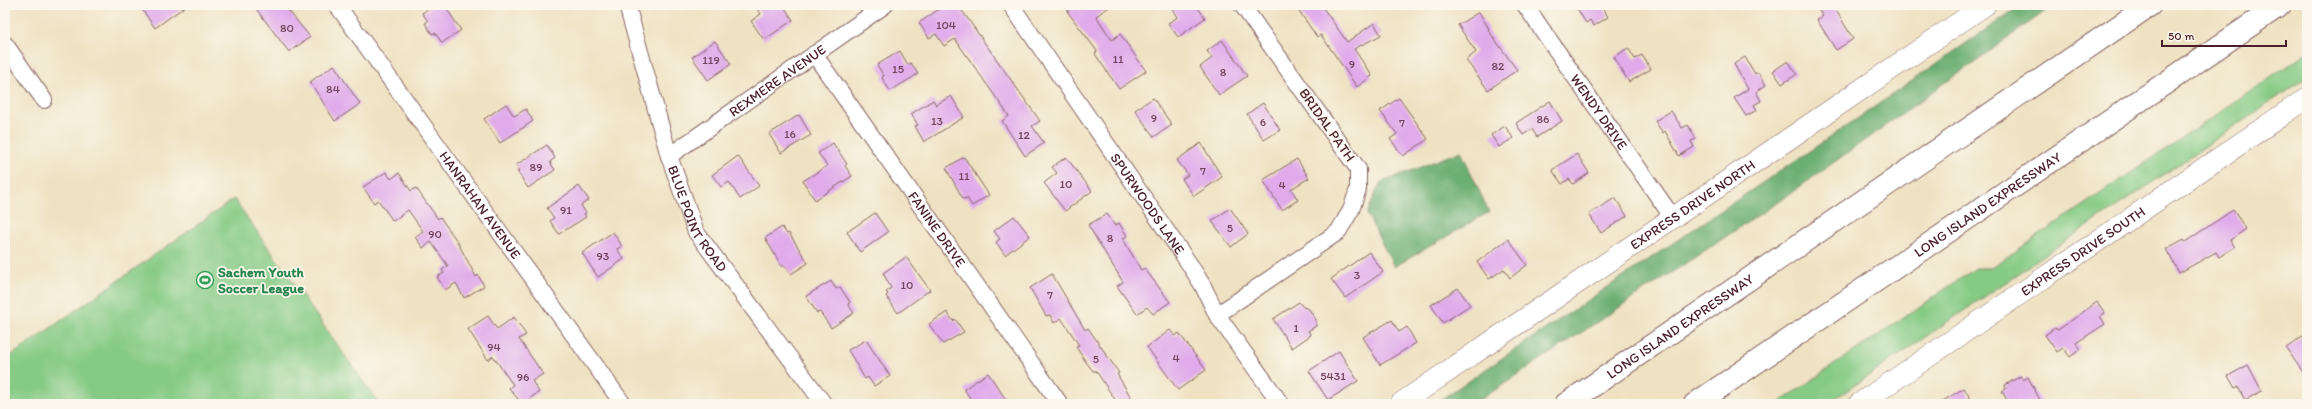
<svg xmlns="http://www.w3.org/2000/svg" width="2312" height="409" viewBox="0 0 2312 409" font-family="Itim,sans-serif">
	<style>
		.green { fill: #86cb85; stroke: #687558 }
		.forest { fill: #6caf72; stroke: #5b674e }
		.building { fill: #e0aaeb }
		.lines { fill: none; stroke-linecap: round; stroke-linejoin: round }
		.minor-casing { stroke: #846360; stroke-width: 18 }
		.major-casing { stroke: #846360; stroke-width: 22 }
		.highway-casing { stroke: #846360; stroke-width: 24 }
		.minor { stroke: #fff; stroke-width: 16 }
		.major { stroke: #fff; stroke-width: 21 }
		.highway { stroke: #fff; stroke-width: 22 }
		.labels { text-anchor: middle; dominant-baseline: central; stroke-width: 3.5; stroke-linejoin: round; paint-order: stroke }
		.number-label { font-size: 12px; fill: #70425b }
		.street-label { font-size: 14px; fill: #4a1f2b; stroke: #fbf7ec }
		.leisure-label { font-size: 14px; font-weight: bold; fill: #27864d; stroke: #fbf7ec; text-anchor: start }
	</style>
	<rect width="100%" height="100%" fill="#fbf7ec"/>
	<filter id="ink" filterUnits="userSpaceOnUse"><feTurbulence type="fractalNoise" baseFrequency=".025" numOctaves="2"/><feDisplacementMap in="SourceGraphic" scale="8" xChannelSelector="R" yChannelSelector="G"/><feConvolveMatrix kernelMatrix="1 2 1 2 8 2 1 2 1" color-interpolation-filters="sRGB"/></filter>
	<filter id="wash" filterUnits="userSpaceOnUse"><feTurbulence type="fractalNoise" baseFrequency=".012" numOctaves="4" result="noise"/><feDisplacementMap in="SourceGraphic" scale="16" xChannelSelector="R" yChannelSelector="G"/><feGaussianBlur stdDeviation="0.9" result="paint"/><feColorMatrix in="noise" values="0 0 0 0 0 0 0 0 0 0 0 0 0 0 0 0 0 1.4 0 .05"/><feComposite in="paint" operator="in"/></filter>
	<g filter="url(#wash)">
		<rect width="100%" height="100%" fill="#efe2c2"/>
		<!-- green -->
		<g class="green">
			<polygon points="2307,53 2307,77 1827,404 1777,404 1976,268 1991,268"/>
			<polygon points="234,199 379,404 5,404 5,360"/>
		</g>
		<!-- forest -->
		<g class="forest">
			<polygon points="2021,5 2054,5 1784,198 1474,404 1434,404 1857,119"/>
			<polygon points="1461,151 1489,212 1394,267 1367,214 1380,183"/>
		</g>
		<g id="blocks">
			<!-- building -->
			<g class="building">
				<polygon points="139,5 187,5 155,28"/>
				<polygon points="265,5 284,5 310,37 289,52 257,10"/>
				<polygon points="434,5 444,5 461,30 442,43 435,33 432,34 425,23 428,21 422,13"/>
				<polygon points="754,5 783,5 793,20 764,40 751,21 761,14"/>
				<polygon points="945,5 958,5 1040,121 1032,126 1044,143 1025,156 1002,121 1009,116 955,39 944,46 936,34 929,38 919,23"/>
				<polygon points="1076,5 1112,5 1096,16 1112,40 1120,34 1146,71 1119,89 1095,54 1097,51 1067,11"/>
				<polygon points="1170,5 1196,5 1205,18 1178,37 1168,23 1178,17"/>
				<polygon points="1295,5 1321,5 1347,42 1374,23 1381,35 1354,49 1372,76 1357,87 1321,35 1317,37"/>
				<polygon points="1587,5 1601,5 1608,17 1594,26 1590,20 1586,23 1578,10"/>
				<polygon points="1827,5 1833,5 1853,39 1836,50 1817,20 1823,16 1819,10"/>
				<polygon points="1479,12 1489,29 1488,30 1517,70 1488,90 1466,60 1476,52 1458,25"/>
				<polygon points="1222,40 1247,76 1219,95 1200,67 1212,58 1207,51"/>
				<polygon points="715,41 731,64 708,80 692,57"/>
				<polygon points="1628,48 1635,59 1642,55 1651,69 1629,82 1614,57"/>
				<polygon points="900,51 908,65 911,63 918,74 890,91 882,78 884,76 877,65"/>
				<polygon points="1745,57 1755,74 1758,72 1766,85 1756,92 1761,101 1754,105 1757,110 1746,116 1734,98 1748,89 1734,64"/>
				<polygon points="1788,61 1797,74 1782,84 1773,71"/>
				<polygon points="334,65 360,104 335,121 310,82"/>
				<polygon points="951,96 964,117 924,142 915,126 918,125 911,114 933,100 936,105"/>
				<polygon points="1153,98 1172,125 1154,137 1135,110"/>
				<polygon points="1399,98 1428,139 1403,156 1390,139 1397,134 1380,111"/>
				<polygon points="1550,101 1562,121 1537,137 1532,129 1523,135 1516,123"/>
				<polygon points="1263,103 1280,130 1264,140 1247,114"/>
				<polygon points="506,104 514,116 526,109 533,121 500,143 484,119"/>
				<polygon points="1671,111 1682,128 1688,125 1696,139 1691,141 1694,147 1679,156 1665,131 1663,133 1655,121"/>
				<polygon points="799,115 811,135 781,153 769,134"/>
				<polygon points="1505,126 1513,138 1499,147 1491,135"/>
				<polygon points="833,143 847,164 845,166 852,176 815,200 803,181 827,166 818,153"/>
				<polygon points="1201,143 1222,177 1194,196 1182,179 1188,175 1177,160"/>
				<polygon points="547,145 555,158 550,162 555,170 528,188 517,171 519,170 516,165"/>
				<polygon points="1577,154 1589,173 1573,184 1569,179 1562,184 1552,170"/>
				<polygon points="738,156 759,186 740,199 729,182 721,187 712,175"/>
				<polygon points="964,157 989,195 972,206 967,198 963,199 946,168"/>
				<polygon points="1066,157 1092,191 1065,211 1044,183 1057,173 1052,167"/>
				<polygon points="1297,159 1309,178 1291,189 1298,200 1282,210 1263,180"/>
				<polygon points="386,172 391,179 399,173 411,191 416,188 438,219 440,217 457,241 476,277 478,275 484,286 464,298 456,283 445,290 437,277 444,273 442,270 448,266 431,242 423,248 415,237 423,231 408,210 393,221 378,200 374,203 363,187"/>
				<polygon points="579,186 589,200 581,205 586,213 584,214 586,217 559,234 550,221 554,218 547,208"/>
				<polygon points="1615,198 1627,216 1601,233 1589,214"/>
				<polygon points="1230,208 1248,234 1231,247 1212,221"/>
				<polygon points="2233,210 2246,229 2230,240 2235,247 2219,257 2216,252 2179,273 2166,249 2184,239 2185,242"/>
				<polygon points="875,213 888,232 860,252 847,232"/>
				<polygon points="1107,214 1115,226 1119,223 1127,236 1123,239 1141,270 1144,268 1170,302 1153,314 1147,307 1137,314 1117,286 1123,282 1088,225"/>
				<polygon points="1014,216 1030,236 1005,255 996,242 1000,239 994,231"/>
				<polygon points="782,227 787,234 789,233 808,263 791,274 784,265 782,267 765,238"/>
				<polygon points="613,232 622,246 617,249 624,259 598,277 582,253"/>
				<polygon points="1508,239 1527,265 1510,278 1504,269 1489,279 1477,262"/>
				<polygon points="1369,252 1383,272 1345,298 1331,279"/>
				<polygon points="906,257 930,290 898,313 886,296 888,294 886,292 891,288 883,273"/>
				<polygon points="1052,274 1085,330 1088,328 1119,373 1117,374 1135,404 1118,404 1096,371 1093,371 1086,362 1076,347 1079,345 1061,318 1054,323 1050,315 1046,316 1030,288"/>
				<polygon points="831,281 836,289 840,287 850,302 848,304 854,313 831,328 820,312 817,313 806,296"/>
				<polygon points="1458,288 1470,305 1443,323 1431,305"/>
				<polygon points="1299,302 1303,307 1309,309 1316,320 1316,326 1308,331 1311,335 1292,348 1273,319"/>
				<polygon points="2097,302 2105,313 2100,316 2105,324 2076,343 2081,349 2070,357 2063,348 2057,352 2045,335 2055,328 2058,330"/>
				<polygon points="947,312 953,321 955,319 964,332 943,344 929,324"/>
				<polygon points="488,316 497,329 514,317 526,335 519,339 543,374 532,381 539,392 522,404 509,388 513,385 493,356 488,360 468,329"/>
				<polygon points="1392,320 1399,332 1407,327 1416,343 1380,365 1363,337"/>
				<polygon points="1170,330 1175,336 1179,333 1206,370 1178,390 1147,347"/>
				<polygon points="2307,334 2307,378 2286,348"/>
				<polygon points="866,340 890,376 874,386 868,377 865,379 848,350"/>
				<polygon points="1339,351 1358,381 1328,400 1309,371"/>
				<polygon points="2248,365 2262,391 2245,400 2238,387 2235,388 2228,376"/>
				<polygon points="988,373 1009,404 974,404 964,389"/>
				<polygon points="2021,376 2023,380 2028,377 2042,404 2009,404 2002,391 2006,389 2005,385"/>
				<polygon points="1964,388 1974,404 1938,404"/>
			</g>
		</g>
	</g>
	<g filter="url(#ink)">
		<use href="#blocks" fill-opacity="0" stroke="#846360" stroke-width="1"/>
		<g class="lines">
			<!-- minor casing -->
			<g class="minor-casing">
				<g id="minor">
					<path id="s1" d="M337 5 623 404"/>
					<path id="s2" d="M627 5 669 156 696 232 824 404"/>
					<path id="s3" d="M1011 5 1190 265 1203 286 1217 315 1281 404"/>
					<path id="s4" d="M1525 5 1673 218"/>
					<polyline points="5,44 44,100"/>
					<path id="s5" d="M814 54 1060 404"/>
					<path id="s6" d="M669 156 885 5"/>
					<polyline points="1217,315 1338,232 1351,210 1358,189 1358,169 1242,5"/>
				</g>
			</g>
			<!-- major casing -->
			<g class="major-casing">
				<g id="major">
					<path id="s7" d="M1400 404 1985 5"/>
					<path id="s8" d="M1859 404 2307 98"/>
				</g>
			</g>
			<!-- highway casing -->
			<g class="highway-casing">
				<g id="highway">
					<path id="s9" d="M1566 404 2150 5"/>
					<path id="s10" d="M1695 404 2280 5"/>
				</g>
			</g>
			<!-- minor -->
			<use href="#minor" class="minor"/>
			<!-- major -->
			<use href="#major" class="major"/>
			<!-- highway -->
			<use href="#highway" class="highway"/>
		</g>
	</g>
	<!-- icons -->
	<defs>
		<g id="stadium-ring" transform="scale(0.9)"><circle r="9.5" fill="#fbf7ec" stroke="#2e9e5b" stroke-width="1.5"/><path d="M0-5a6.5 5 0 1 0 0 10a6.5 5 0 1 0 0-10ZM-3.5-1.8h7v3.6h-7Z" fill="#2e9e5b"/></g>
	</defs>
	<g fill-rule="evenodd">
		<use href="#stadium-ring" x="205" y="280"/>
	</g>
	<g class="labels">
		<!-- number labels -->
		<g class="number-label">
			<text x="946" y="25">104</text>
			<text x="287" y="28">80</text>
			<text x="1118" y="59">11</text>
			<text x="711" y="60">119</text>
			<text x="1352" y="64">9</text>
			<text x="1498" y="66">82</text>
			<text x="898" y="69">15</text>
			<text x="1223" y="72">8</text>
			<text x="333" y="89">84</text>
			<text x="1154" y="118">9</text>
			<text x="1543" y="119">86</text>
			<text x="937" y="121">13</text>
			<text x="1263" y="122">6</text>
			<text x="1402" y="123">7</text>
			<text x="790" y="134">16</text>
			<text x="1024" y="135">12</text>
			<text x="536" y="167">89</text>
			<text x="1203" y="171">7</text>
			<text x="964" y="176">11</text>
			<text x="1066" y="184">10</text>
			<text x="1282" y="185">4</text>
			<text x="566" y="210">91</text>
			<text x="1230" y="228">5</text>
			<text x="435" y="234">90</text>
			<text x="1110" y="238">8</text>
			<text x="603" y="256">93</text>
			<text x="1357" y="275">3</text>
			<text x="907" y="285">10</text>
			<text x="1050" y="295">7</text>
			<text x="1296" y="328">1</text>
			<text x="494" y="347">94</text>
			<text x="1176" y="358">4</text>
			<text x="1096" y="359">5</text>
			<text x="1333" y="376">5431</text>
			<text x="523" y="377">96</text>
		</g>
		<!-- street labels -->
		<g class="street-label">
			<text stroke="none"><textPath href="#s6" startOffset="132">REXMERE AVENUE</textPath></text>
			<text stroke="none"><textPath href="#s4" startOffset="130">WENDY DRIVE</textPath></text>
			<text transform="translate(1327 125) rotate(55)">BRIDAL PATH</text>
			<text stroke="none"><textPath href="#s3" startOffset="241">SPURWOODS LANE</textPath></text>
			<text stroke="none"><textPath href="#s1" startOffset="246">HANRAHAN AVENUE</textPath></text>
			<text stroke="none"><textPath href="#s10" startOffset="354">LONG ISLAND EXPRESSWAY</textPath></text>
			<text stroke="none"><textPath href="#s7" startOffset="354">EXPRESS DRIVE NORTH</textPath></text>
			<text stroke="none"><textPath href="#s2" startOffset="226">BLUE POINT ROAD</textPath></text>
			<text stroke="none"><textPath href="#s5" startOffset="214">FANINE DRIVE</textPath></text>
			<text stroke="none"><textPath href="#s8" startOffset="271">EXPRESS DRIVE SOUTH</textPath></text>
			<text stroke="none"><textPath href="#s9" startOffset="138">LONG ISLAND EXPRESSWAY</textPath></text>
		</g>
		<!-- leisure labels -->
		<g class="leisure-label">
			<text x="218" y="272">Sachem Youth<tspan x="218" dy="16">Soccer League</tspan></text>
		</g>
	</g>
	<!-- margin -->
	<rect width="2312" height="409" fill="none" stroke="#fbf7ec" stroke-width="20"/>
	<!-- scale -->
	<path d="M2162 40v6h124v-6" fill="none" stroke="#4a1f2b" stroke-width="2"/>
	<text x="2168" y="40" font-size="12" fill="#4a1f2b" stroke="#fbf7ec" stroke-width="3" paint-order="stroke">50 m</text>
</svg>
